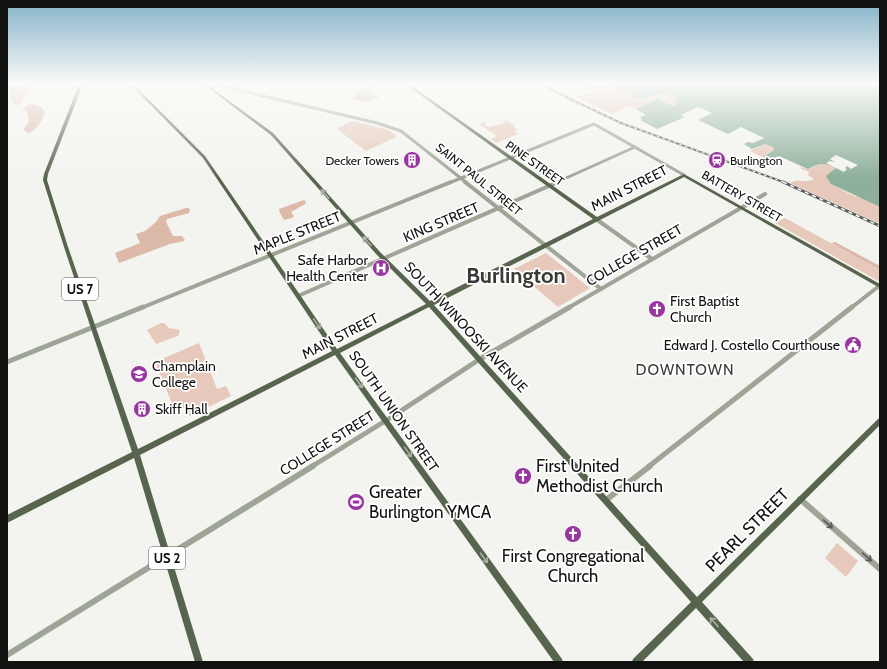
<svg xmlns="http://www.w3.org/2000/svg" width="887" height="669" viewBox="0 0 887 669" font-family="Cabin,sans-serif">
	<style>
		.green { fill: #e6c9bb }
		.forest { fill: #dcb9a8 }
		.water { fill: #8eb09b }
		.pier { fill: #f3f3ef }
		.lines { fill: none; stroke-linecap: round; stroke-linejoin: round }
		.minor-far3 { stroke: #9ea597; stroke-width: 3 }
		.minor-far2 { stroke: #9ea597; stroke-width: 4 }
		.minor-far1 { stroke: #9ea597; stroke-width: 5 }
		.minor { stroke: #9ea597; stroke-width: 6 }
		.major { fill: #58654e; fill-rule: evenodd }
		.rail-far1-casing { stroke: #5b5b59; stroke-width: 2 }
		.rail-casing { stroke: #5b5b59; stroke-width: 3 }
		.rail-far1 { stroke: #fff; stroke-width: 1; stroke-dasharray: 3; stroke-linecap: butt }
		.rail { stroke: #fff; stroke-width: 1.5; stroke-dasharray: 4; stroke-linecap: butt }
		.oneway { stroke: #acb2a6 }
		.oneway2 { stroke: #585b54 }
		.labels { text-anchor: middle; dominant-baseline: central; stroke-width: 3.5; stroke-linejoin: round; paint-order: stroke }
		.far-poi-label { font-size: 12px; fill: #111110; stroke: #fff; text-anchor: end }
		.far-street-label { font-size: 12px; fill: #111110; stroke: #fff }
		.shield { fill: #fff; stroke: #585858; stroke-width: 1 }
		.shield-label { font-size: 13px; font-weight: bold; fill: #111110 }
		.street-label { font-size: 14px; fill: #111110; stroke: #fff }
		.poi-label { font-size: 14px; fill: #111110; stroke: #fff; text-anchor: start }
		.neighbourhood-label { font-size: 15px; letter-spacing: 1px; fill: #393936; stroke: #fff }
		.near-poi-label { font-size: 17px; fill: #111110; stroke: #fff; text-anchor: start }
		.near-street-label { font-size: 17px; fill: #111110; stroke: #fff }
		.town-label { font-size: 22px; font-weight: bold; fill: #393936; stroke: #fff }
	</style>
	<rect width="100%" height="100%" fill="#f3f3ef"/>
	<!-- green -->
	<g class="green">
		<path d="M592 84 598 87C614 81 622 95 637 98 647 100 656 93 665 93 668 93 673 97 676 98V106H673L657 99 636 109 629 106 612 114 569 93 578 91 583 94 580 93 573 94 579 97 591 93 590 92H596L595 88 586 89 588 91 584 90V88Z"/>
		<polygon points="506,120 515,126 514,127 518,130 514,131 518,134 496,143 491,139 497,136 479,124 485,122 487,123 485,125 489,127 505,123 503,121"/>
		<polygon points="352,121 386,129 395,134 396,137 366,151 337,129"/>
		<polygon points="765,144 772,146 775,149 764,158 750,151"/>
		<path d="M826 163 836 168 831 184C840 188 855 199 865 198L880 207V224L790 183C797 178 806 184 814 179L808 175 809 172 800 168 801 167 808 169 817 165Z"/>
		<polygon points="785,218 880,270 880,282 775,223"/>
		<polygon points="546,253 590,288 558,307 514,269"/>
		<polygon points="161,323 164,323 169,328 180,330 178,336 156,344 147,330"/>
		<polygon points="199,343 217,389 226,386 231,396 189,416 185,407 175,411 155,362"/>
		<polygon points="837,543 858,561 846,577 825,558"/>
	</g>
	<!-- forest -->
	<g class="forest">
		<path d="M7 84H29L28 92 19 105H14C11 100 9 97 10 91L7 89Z"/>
		<polygon points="376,86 371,91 379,98 367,102 353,99 356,92"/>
		<path d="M32 104 40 106 45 112C41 122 38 129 28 133L23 129C32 121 29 117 24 108L27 105Z"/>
		<polygon points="304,200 306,202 305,204 291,212 294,216 292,218 284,220 280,213 279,209"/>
		<polygon points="186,208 189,208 190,211 189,213 167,219 166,222 173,236 182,236 185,240 184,241 170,244 119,263 115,253 140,243 136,234 145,231 156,222 160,216"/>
		<polygon points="835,242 880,266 880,270 831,243"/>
	</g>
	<!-- water -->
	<path class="water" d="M609 84H880V207L831 184 826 176 836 168C825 162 819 163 808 169L779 156 765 163 759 160 774 150 773 147 765 144 752 149 744 144 748 142 753 143 764 138 741 127 728 134 698 120 712 113 698 107 681 115 685 117 657 129 640 120 642 119 640 117 646 115 636 109 657 99 673 106H676V98L665 93 642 98H636Z"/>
	<!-- pier -->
	<polygon class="pier" points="836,155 858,165 851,169 847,166 845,168 847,169 844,172 826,163 830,161 835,162 830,159"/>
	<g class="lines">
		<!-- minor-far3 -->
		<g class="minor-far3">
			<polyline points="213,84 377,123 401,131 467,183"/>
			<polyline points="449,183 594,124 684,175"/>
			<polyline points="555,183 635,147"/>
		</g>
		<!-- minor-far2 -->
		<g class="minor-far2">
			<polyline points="465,182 601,289"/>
			<polyline points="596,219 652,259"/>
			<polyline points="298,296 558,182"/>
			<polyline points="141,308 451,182"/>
			<polyline points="568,308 765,194"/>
			<polyline points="851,308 879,286"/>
		</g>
		<!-- minor-far1 -->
		<g class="minor-far1">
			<polyline points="7,362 143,307"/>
			<polyline points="311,467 390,418 480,359 570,307"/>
			<polyline points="648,467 852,307"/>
		</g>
		<!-- minor -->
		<g class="minor">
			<polyline points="800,499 880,569"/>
			<polyline points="606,500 650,466"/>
			<polyline points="7,655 313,466"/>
		</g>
		<!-- major -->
		<polygon class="major" points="79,84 83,84 48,174 47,180 68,247 138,449 332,351 203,158 130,84 133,84 205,156 337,349 426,304 377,255 271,135 203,84 206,84 273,133 381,253 430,301 593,219 405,84 409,84 597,217 684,174 880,284 880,288 684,177 434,305 697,597 878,419 880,418 880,425 702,602 753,659 754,662 744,662 696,608 642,662 632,662 633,659 691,602 429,307 340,353 562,659 563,662 554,662 335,355 140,455 203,662 195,662 134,458 7,523 7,515 132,452 64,247 43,180 44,174"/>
		<!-- rail-far1 casing -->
		<g class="rail-far1-casing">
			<polyline id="rail-far1" points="542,84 568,98 621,123 786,183"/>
		</g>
		<!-- rail casing -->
		<g class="rail-casing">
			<polyline id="rail" points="783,182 880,226"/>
		</g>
		<!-- rail-far1 -->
		<use href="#rail-far1" class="rail-far1"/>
		<!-- rail -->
		<use href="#rail" class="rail"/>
	</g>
	<!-- one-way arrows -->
	<defs><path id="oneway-shaft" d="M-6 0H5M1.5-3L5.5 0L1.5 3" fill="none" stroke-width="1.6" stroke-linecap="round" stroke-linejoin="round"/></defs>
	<g class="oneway">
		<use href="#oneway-shaft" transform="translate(325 194) rotate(-132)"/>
		<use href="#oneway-shaft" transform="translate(367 241) rotate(-131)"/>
		<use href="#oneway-shaft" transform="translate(317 324) rotate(56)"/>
		<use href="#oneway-shaft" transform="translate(359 383) rotate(54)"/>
		<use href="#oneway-shaft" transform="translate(408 452) rotate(55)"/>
		<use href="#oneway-shaft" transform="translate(484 558) rotate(54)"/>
		<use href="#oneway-shaft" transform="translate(714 622) rotate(-132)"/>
	</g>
	<g class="oneway2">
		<use href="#oneway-shaft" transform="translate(828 524) rotate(41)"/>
		<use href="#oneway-shaft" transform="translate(867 557) rotate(42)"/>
	</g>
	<!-- sky -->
	<linearGradient id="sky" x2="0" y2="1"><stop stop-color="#84b2c9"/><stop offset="0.47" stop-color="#fafaf8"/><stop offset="1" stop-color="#fafaf8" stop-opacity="0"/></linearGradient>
	<rect width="887" height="178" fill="url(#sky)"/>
	<!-- icons -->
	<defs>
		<g id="building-disc" transform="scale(0.9)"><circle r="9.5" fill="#97369e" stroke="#fff"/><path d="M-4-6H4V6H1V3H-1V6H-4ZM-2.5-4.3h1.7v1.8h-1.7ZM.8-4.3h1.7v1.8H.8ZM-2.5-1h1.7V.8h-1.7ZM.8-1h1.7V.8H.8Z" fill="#fff"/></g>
		<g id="station-disc" transform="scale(0.9)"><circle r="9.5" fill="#97369e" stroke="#fff"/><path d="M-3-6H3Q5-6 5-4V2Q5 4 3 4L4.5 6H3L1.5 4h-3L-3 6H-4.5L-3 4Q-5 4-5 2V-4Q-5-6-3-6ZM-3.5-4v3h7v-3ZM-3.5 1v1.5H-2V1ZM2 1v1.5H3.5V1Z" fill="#fff"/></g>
		<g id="hospital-disc" transform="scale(0.9)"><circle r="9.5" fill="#97369e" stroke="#fff"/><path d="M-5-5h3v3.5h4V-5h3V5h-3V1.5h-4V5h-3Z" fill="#fff"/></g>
		<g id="church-disc" transform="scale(0.9)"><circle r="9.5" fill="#97369e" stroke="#fff"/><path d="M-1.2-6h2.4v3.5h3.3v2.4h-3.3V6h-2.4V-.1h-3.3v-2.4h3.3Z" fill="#fff"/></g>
		<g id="civic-disc" transform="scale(0.9)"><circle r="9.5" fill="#97369e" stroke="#fff"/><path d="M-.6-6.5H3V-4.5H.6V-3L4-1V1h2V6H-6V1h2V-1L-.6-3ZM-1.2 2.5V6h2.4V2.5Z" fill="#fff"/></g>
		<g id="university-disc" transform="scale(0.9)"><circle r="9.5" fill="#97369e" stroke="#fff"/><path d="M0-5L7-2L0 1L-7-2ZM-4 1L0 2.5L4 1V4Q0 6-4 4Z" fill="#fff"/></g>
		<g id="stadium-disc" transform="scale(0.9)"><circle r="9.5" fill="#97369e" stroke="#fff"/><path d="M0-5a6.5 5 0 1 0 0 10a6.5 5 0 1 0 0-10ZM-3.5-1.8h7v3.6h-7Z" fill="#fff"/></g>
	</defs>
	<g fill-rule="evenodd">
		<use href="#building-disc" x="412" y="160"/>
		<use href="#station-disc" x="717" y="160"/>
		<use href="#hospital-disc" x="381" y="268"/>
		<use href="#church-disc" x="657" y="309"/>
		<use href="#civic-disc" x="853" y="345"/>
		<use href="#university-disc" x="139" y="374"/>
		<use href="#building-disc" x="142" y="409"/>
		<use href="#church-disc" x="523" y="476"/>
		<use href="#stadium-disc" x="356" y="502"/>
		<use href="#church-disc" x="573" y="534"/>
	</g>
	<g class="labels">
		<!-- far-poi labels -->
		<g class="far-poi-label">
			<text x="399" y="160">Decker Towers</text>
			<text x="730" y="160" text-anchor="start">Burlington</text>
		</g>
		<!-- far-street labels -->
		<g class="far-street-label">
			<text transform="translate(535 163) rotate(35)">PINE STREET</text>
			<text transform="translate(479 179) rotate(39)">SAINT PAUL STREET</text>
			<text transform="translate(742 196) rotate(30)">BATTERY STREET</text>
		</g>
		<!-- shield labels -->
		<g class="shield">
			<rect x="62" y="278" width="36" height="22" rx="3"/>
			<rect x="149" y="547" width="36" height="22" rx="3"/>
		</g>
		<g class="shield-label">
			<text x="80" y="289">US 7</text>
			<text x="167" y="558">US 2</text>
		</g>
		<!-- street labels -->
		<g class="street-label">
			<text transform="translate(629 188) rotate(-27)">MAIN STREET</text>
			<text transform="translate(441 222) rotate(-23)">KING STREET</text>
			<text transform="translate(297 233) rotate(-22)">MAPLE STREET</text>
			<text transform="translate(634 255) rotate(-30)">COLLEGE STREET</text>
			<text transform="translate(466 327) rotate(47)">SOUTH WINOOSKI AVENUE</text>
			<text transform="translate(340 336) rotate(-27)">MAIN STREET</text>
			<text transform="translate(394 411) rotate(55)">SOUTH UNION STREET</text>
			<text transform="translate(327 443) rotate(-32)">COLLEGE STREET</text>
		</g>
		<!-- poi labels -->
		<g class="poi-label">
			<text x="368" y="260" text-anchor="end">Safe Harbor<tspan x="368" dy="16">Health Center</tspan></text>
			<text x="670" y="301">First Baptist<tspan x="670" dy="16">Church</tspan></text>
			<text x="840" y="345" text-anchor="end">Edward J. Costello Courthouse</text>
			<text x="152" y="366">Champlain<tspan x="152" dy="16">College</tspan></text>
			<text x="155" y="409">Skiff Hall</text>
		</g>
		<!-- neighbourhood labels -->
		<g class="neighbourhood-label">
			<text x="685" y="370">DOWNTOWN</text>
		</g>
		<!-- near-poi labels -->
		<g class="near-poi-label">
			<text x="536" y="466">First United<tspan x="536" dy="20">Methodist Church</tspan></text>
			<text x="369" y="492">Greater<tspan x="369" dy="20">Burlington YMCA</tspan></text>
			<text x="573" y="556" text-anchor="middle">First Congregational<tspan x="573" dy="20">Church</tspan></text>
		</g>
		<!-- near-street labels -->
		<g class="near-street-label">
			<text transform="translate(747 530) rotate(-45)">PEARL STREET</text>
		</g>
		<!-- town labels -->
		<g class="town-label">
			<text x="516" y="275">Burlington</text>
		</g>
	</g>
	<!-- border -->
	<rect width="887" height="669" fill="none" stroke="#111110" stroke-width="16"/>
</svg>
